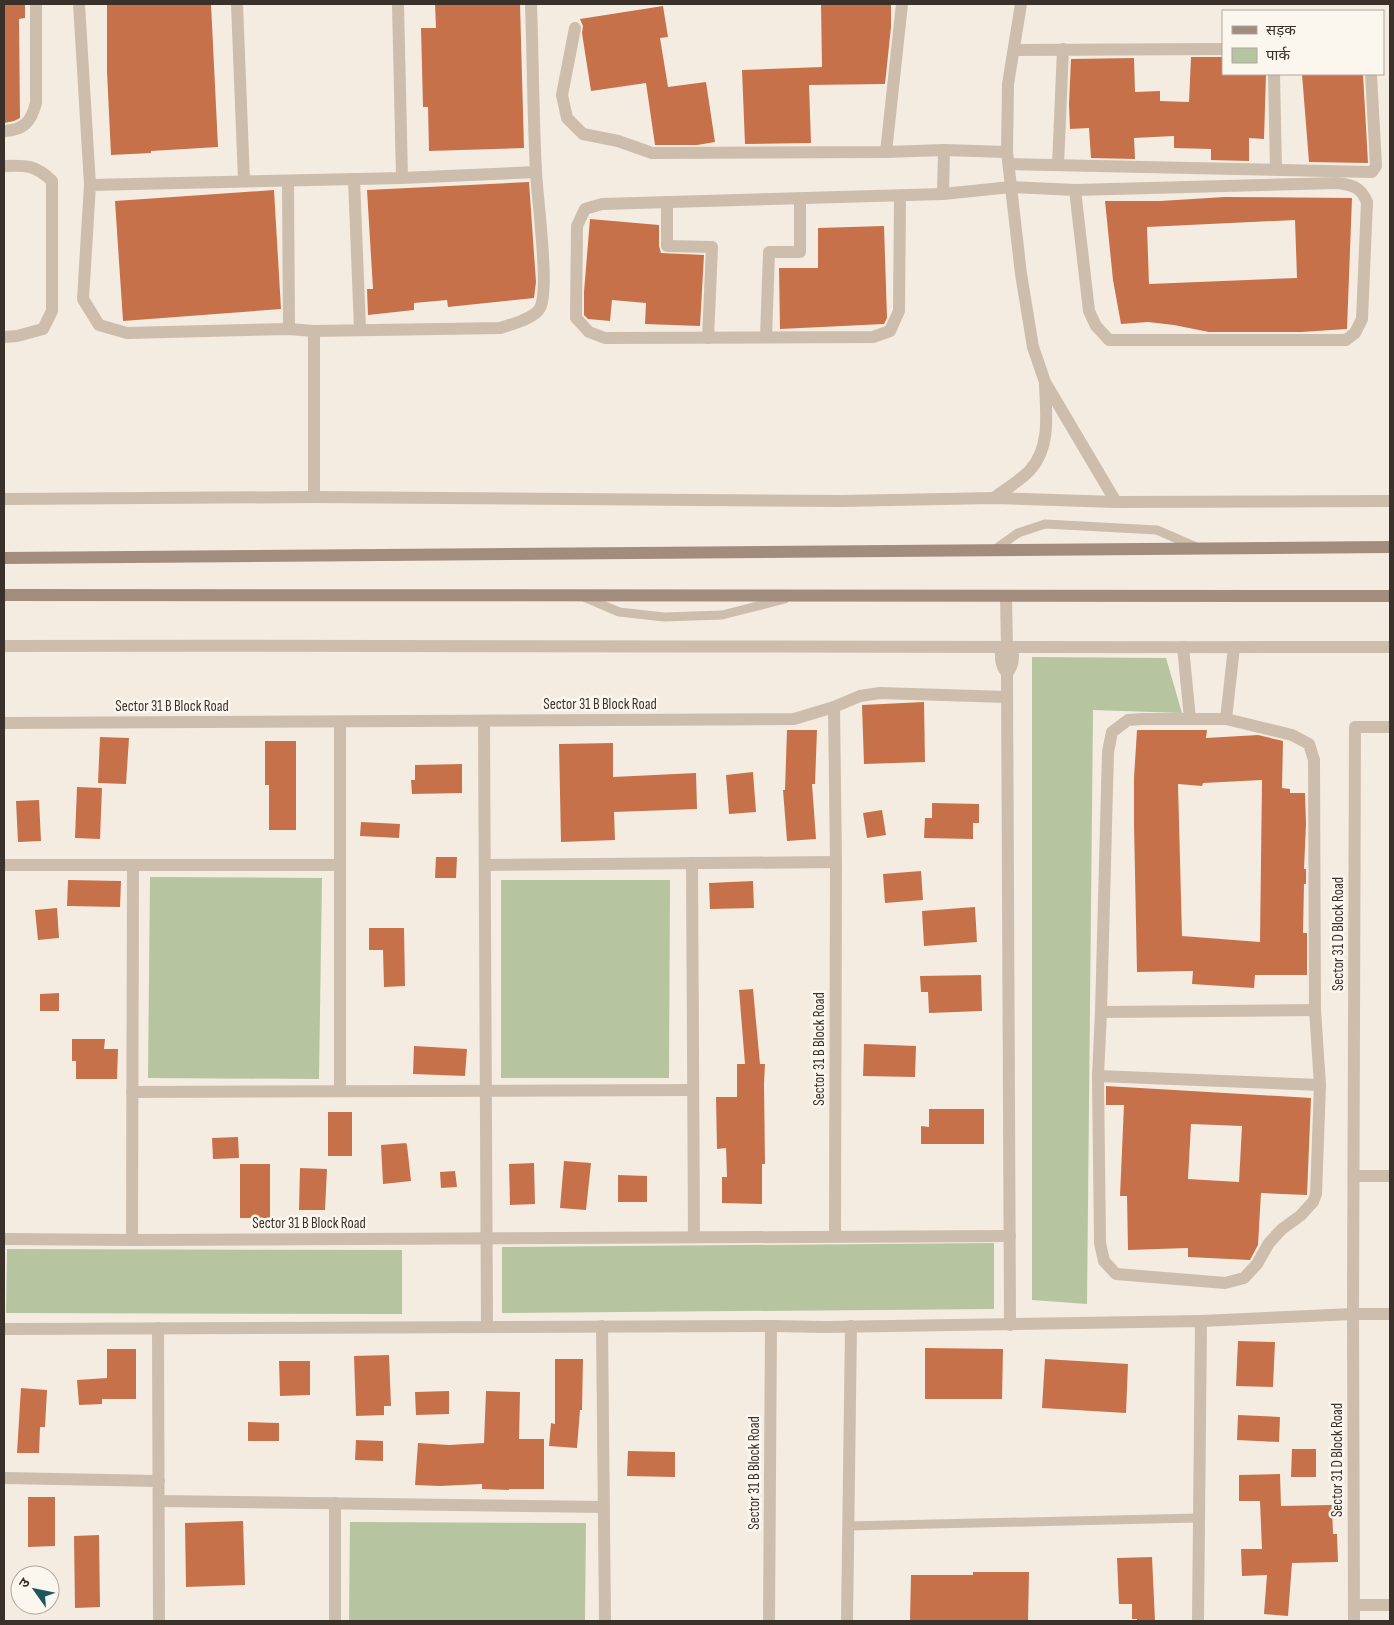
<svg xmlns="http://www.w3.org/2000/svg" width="1394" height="1625" viewBox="0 0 1394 1625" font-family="'Sofia Sans Condensed','Noto Sans Devanagari',sans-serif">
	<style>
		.green { fill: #b6c4a0 }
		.building { fill: #c7714b; fill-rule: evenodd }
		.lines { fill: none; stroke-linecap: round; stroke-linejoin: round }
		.lane { stroke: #cdbdac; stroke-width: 9 }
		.street { stroke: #cdbdac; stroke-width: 12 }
		.secondary { stroke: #a18c7d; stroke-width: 12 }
		.labels { text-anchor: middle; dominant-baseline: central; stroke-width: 5; stroke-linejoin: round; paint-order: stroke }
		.street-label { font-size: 15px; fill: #3b312b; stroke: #fbf6ee }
	</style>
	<rect width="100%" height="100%" fill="#f4ece1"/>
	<!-- green -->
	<g class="green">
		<polygon points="1032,657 1166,658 1182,713 1093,710 1087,1304 1032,1300"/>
		<polygon points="150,877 322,878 319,1079 148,1078"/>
		<polygon points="501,880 670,880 669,1078 501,1078"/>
		<polygon points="994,1243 994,1309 502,1313 502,1247"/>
		<polygon points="7,1249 402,1250 402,1314 6,1313"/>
		<polygon points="350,1522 586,1523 585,1621 349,1621"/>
	</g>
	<!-- building -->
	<g class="building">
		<polygon points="4,4 25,4 25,18 19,19 20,118 14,121 4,123"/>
		<polygon points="107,4 211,4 218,147 151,151 151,153 111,155 107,72"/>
		<polygon points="435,4 520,4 524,148 429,151 428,107 423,107 421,28 436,28"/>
		<polygon points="821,4 891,4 891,27 885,84 809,85 811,143 745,144 742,70 822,67"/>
		<polygon points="663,6 668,37 660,38 668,87 706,82 715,142 697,145 655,145 646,83 591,91 582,33 583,26 580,19"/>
		<polygon points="1191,57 1223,57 1223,74 1266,74 1264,139 1249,138 1249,161 1211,160 1211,149 1174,148 1174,136 1134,138 1135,159 1091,158 1089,128 1070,129 1069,104 1071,59 1134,58 1135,92 1160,91 1160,101 1189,102"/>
		<polygon points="1302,74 1363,74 1368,163 1309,162"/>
		<polygon points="529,182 536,282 534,298 448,307 447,300 414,303 414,310 368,315 367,289 373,289 367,190"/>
		<polygon points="274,190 281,309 123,321 115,201"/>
		<path d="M1225 197 1352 198 1347 329 1301 332H1209L1174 325 1148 322 1121 324 1113 280 1105 201H1160ZM1295 220 1297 278 1149 284 1147 227Z"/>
		<polygon points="590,219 659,225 659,246 661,253 704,255 700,326 645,324 646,303 612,300 610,321 588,319 584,315 584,292"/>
		<polygon points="884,226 887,318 884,324 780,329 779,268 818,268 818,228"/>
		<polygon points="924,702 925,762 864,764 862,705"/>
		<polygon points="787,730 817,730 815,784 812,784 816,839 787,841 783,790 785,790"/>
		<path d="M1137 730H1207L1206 738 1258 735 1283 741 1282 788 1290 789V793H1305L1306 824 1304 869H1306V884H1304L1303 933H1307V975H1255L1254 988 1192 984 1193 971 1137 972 1134 824V778ZM1262 780 1260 942 1182 936 1178 784 1202 786 1203 783Z"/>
		<polygon points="100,737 129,738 126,784 98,783"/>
		<polygon points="265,741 296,741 296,830 269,830 269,785 265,785"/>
		<polygon points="613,743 613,777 696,773 697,809 614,812 615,840 561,842 559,744"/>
		<polygon points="462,764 462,793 412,794 411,780 415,780 415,765"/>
		<polygon points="753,772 756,812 729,814 726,775"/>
		<polygon points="77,787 102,788 100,839 75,838"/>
		<polygon points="39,800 41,841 18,842 16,801"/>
		<polygon points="932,803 979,804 979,823 973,823 973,839 924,838 925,818 932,818"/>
		<polygon points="882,810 886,835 867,838 863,813"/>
		<polygon points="361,822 400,824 399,838 360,836"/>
		<polygon points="436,857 457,857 456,878 435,878"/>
		<polygon points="921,871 923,900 885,903 883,874"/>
		<polygon points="68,880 121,881 120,907 67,906"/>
		<polygon points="753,881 754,908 710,909 709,883"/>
		<polygon points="975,907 977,942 924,946 922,911"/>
		<polygon points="57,908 59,938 38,940 35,910"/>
		<polygon points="369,928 404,928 405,986 384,987 383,950 369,950"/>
		<polygon points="981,975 982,1011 929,1013 928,992 921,992 920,976"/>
		<polygon points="753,989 760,1064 765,1064 764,1084 765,1164 762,1164 762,1204 722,1203 722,1177 727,1177 726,1148 717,1149 716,1097 737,1097 737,1064 745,1064 739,990"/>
		<polygon points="59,993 59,1011 40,1011 40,994"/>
		<polygon points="72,1039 105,1039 104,1049 118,1049 117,1079 76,1079 76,1061 72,1061"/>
		<polygon points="864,1044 916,1046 915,1077 863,1076"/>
		<polygon points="414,1046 467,1049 465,1076 413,1074"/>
		<path d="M1106 1086 1311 1098 1307 1195 1261 1193 1258 1245 1250 1260 1188 1257V1248L1128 1250 1127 1196H1120L1124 1105H1106ZM1191 1124 1242 1126 1239 1182 1188 1179Z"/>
		<polygon points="929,1109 984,1109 984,1144 921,1144 921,1126 929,1127"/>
		<rect x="328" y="1112" width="24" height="44"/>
		<polygon points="238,1137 239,1158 213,1159 212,1138"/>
		<polygon points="406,1143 407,1145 411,1181 383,1184 381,1145"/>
		<polygon points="564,1161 591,1163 586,1210 560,1208"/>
		<polygon points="534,1163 535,1204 510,1205 509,1164"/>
		<rect x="240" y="1164" width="30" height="54"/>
		<polygon points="300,1168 327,1169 325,1210 299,1210"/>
		<polygon points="455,1171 457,1187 441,1188 440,1172"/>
		<polygon points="618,1175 647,1176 647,1202 618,1202"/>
		<polygon points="1238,1341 1275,1342 1273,1387 1236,1386"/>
		<polygon points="925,1348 1003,1349 1002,1399 925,1399"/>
		<polygon points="107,1349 136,1349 136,1399 102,1399 102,1404 79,1405 77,1380 107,1378"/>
		<polygon points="389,1355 391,1406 384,1406 384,1415 356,1416 354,1356"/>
		<polygon points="555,1359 583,1359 582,1410 580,1410 577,1448 549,1446 551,1423 555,1424"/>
		<polygon points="1045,1359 1128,1364 1126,1413 1042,1408"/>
		<polygon points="279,1361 310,1361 310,1395 280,1396"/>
		<polygon points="21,1388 47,1390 45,1427 40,1427 39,1453 17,1453"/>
		<polygon points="449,1391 449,1414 416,1415 415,1392"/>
		<polygon points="486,1391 520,1392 519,1439 544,1439 544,1489 509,1489 509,1490 482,1489 482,1484 440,1486 415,1485 418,1443 449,1445 484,1443"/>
		<polygon points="1238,1415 1280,1417 1279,1442 1237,1440"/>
		<polygon points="248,1422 279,1423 279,1441 248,1441"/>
		<polygon points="356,1440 383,1441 383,1461 355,1460"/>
		<polygon points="1292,1449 1316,1449 1316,1477 1291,1477"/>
		<polygon points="628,1451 675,1452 675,1477 627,1476"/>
		<polygon points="1280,1474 1281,1506 1332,1505 1333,1534 1337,1534 1338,1562 1292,1563 1288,1616 1264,1614 1267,1575 1242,1576 1241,1549 1262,1549 1260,1501 1239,1501 1239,1475"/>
		<polygon points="28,1497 55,1497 55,1546 28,1547"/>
		<polygon points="243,1521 245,1585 186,1587 185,1523"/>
		<polygon points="99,1535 100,1607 75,1608 74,1536"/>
		<polygon points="1152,1557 1155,1621 1137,1621 1137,1619 1132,1619 1132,1604 1119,1604 1117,1558"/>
		<polygon points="973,1572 1029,1572 1028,1621 910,1621 911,1575 973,1575"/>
	</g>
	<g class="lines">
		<!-- lane -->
		<g class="lane">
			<polyline points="994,550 1018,533 1045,524 1157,530 1196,547"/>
			<polyline points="584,597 619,612 664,617 722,615 785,599"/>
			<polyline points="848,1526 1198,1518"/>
		</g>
		<!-- street -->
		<g class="street">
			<path d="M79 4 90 185 83 299 99 325 127 333 289 329 314 331 500 328C512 324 534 319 540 308 550 290 537 197 536 171 533 116 533 60 531 4"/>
			<polyline points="237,4 244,181"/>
			<polyline points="398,4 402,178"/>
			<polyline points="1021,4 1008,84 1007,152 1021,274 1033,347 1045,382 1116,502"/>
			<polyline points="575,28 562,95 567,118 583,134 618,141 652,153 886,152 944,150 1007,152"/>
			<polyline points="1014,50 1223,49"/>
			<polyline points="1274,74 1276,170"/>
			<path d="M4 131C24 130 31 122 36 103V4"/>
			<polyline points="886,152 902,4"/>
			<polyline points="1009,164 1372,172 1376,166 1371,74"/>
			<polyline points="1058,165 1063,49"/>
			<path d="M4 166C26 165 36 165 52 181V311L43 329 17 336 4 337"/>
			<polyline points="354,179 360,329"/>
			<polyline points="288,181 289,329"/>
			<polyline points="90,185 402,178 536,172"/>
			<polyline points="943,194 944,150"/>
			<path d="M900 196 899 311 890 331 873 337 605 338 589 332 576 318 577 226 585 209 602 204 943 194 1011 187 1075 190 1337 183C1352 185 1360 186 1367 202L1362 319 1355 333 1346 340H1109L1096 326 1089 311 1075 190"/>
			<polyline points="667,202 667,246 712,247 708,338"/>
			<polyline points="314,331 314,497"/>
			<polyline points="766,337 769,252 800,252 800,199"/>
			<path d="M994 498C1004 490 1023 479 1031 469 1051 446 1046 413 1045 384"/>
			<polyline points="4,499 314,497 841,501 994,498 1116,502 1390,501"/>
			<polyline points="1006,596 1007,648"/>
			<path d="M4 646C466 645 928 648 1390 647"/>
			<polyline points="1183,647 1190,719"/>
			<path d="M1001 648C1001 658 1000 665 1007 673"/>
			<polyline points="834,707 836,862 835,1236"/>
			<polygon points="1143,719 1226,719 1292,735 1309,744 1314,760 1315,1010 1320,1085 1316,1194 1313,1202 1300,1216 1282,1229 1269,1243 1257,1264 1244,1278 1225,1283 1116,1274 1104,1261 1100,1243 1098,1076 1101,1012 1108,752 1112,732 1128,720"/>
			<polyline points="1226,719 1234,647"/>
			<polyline points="484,721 487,1327"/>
			<polyline points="340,722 340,1091"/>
			<polyline points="4,723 794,719 834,707 860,696 880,693 1007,697"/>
			<polyline points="692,863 694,1237"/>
			<polyline points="4,865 340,865"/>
			<polyline points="485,865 836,862"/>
			<polyline points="1101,1012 1315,1010"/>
			<polyline points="1098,1076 1320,1085"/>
			<polyline points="132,1092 693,1090"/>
			<polyline points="1354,1176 1390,1176"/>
			<polyline points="4,1239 132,1240 1010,1236"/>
			<polyline points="132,1240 133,865"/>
			<polyline points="1201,1321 1353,1314 1390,1314"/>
			<path d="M1010 1325 1007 673C1014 666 1013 657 1013 648"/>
			<polyline points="602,1326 605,1621"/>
			<polyline points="158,1328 159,1621"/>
			<polyline points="4,1329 771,1326 826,1327 1201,1321 1198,1621"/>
			<polyline points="4,1478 159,1481"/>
			<polyline points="159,1501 604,1507"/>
			<polyline points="335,1503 335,1621"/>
			<polyline points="1354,1605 1390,1605"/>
			<polyline points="769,1621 771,1326"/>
			<polyline points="847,1621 851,1326"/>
			<polyline points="1354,1621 1353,1314 1355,727 1390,727"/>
		</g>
		<!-- secondary -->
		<g class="secondary">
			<polyline points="4,558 1390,547"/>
			<polyline points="4,595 1390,596"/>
		</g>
	</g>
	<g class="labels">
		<!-- street labels -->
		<g class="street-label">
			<text x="600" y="704">Sector 31 B Block Road</text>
			<text x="172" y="706">Sector 31 B Block Road</text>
			<text transform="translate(1338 934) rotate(-90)">Sector 31 D Block Road</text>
			<text transform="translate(819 1049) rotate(-90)">Sector 31 B Block Road</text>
			<text x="309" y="1223">Sector 31 B Block Road</text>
			<text transform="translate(1337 1460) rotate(-90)">Sector 31 D Block Road</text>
			<text transform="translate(754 1473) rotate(-90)">Sector 31 B Block Road</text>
		</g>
	</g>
	<!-- border -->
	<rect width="1394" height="1625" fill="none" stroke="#3b312b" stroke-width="10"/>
	<!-- legend -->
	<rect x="1222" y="10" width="162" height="65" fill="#fbf6ee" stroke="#aea7a0"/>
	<rect x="1232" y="26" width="25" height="8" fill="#a18c7d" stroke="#aea7a0"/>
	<text x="1266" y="35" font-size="15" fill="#3b312b">सड़क</text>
	<rect x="1232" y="48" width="25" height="15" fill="#b6c4a0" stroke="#aea7a0"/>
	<text x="1266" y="60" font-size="15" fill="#3b312b">पार्क</text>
	<!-- north arrow -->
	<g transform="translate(35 1590) rotate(303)"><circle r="24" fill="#fbf6ee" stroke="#aea7a0"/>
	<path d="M0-4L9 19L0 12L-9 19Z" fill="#1f565d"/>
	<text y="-8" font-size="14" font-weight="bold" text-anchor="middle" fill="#3b312b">उ</text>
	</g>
</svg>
